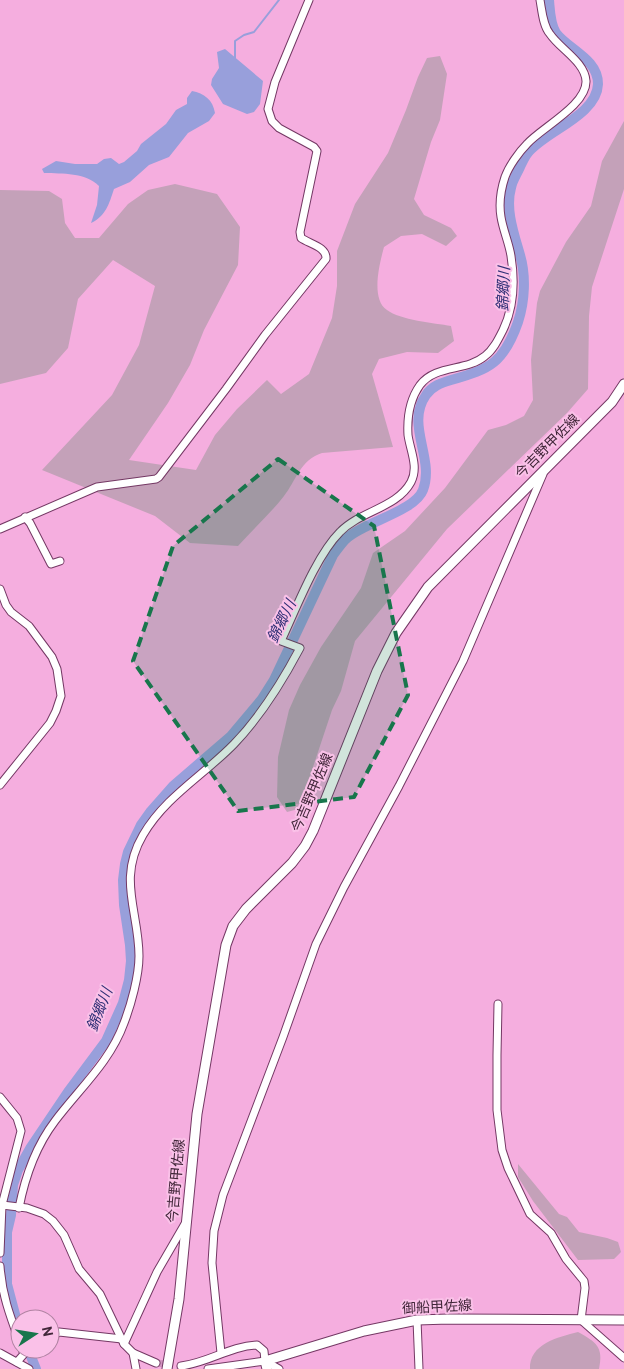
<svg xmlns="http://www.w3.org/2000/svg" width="624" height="1369" viewBox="0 0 624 1369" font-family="Overpass,'Noto Sans JP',sans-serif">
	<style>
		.green { fill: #c4a1b9 }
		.water { fill: #989fdb }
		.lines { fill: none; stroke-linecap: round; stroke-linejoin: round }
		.stream { stroke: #989fdb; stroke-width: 2 }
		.river { stroke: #989fdb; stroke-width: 10 }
		.minor-tunnel { stroke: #d193be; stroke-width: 7; stroke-dasharray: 7 3.5; stroke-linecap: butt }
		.minor-casing { stroke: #743864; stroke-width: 9 }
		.major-casing { stroke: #743864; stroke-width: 11 }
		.minor { stroke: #fff; stroke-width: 7 }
		.major { stroke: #fff; stroke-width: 9 }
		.marked { fill: #18764c; fill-opacity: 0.2; stroke: #18764c; stroke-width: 4; stroke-dasharray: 10 6; stroke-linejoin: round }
		.labels { text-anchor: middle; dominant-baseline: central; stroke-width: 4; stroke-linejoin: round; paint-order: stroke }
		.street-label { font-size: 14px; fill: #412639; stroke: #fac1e8 }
		.water-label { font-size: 15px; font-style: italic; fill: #2f2f75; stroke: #fac1e8 }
	</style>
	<rect width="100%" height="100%" fill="#f5aedf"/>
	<!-- green -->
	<g class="green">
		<path d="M440 56 447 74 440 120 431 142 414 199 424 215 451 228 457 236 446 246 422 234 401 236 384 247C380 262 370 299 387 310 400 320 434 323 451 326L454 341 438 353 407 352 379 359 372 374 393 447 322 453C300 460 296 481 284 496 270 514 253 529 238 546L190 543 155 516 42 470 112 395 139 345 155 286 113 260 78 299 68 348 46 373 0 384V190L49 191 62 199 65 223 75 238H99L128 204 148 190 175 184 217 194 240 227 238 265 204 330 190 365 168 403 129 460 196 470 215 435 237 409 267 380 281 394 309 374 332 318 337 286V251L355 204 388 153 406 110 418 77 427 58Z"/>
		<polygon points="624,121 624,189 592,287 589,316 588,389 567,413 447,529 355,641 341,691 332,710 309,779 306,807 287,812 277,797 278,757 289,710 300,685 321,647 361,588 373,553 405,531 445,488 488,430 506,425 524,416 533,400 531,360 537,303 540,291 566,242 591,206 602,161"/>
		<polygon points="518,1164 559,1214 567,1217 579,1232 607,1238 618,1242 621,1252 614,1259 578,1260 533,1201 518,1177"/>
		<path d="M578 1332C596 1342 604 1347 599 1369H530C529 1344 558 1337 578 1332Z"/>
	</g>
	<!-- water -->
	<g class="water">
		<polygon points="225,49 263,81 260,104 254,112 247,114 223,104 211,85 212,79 219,68 217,52"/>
		<path d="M192 91C204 93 213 100 215 113L209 121 188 133 169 157 149 165 130 182 114 189C109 204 106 216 91 223L97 205 99 186C85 172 63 174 44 173L42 169 56 161 75 164H97L104 159 111 158 119 164 124 162 137 151 141 144 166 124 176 110 187 104V98Z"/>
	</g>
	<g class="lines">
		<!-- stream -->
		<polyline class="stream" points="235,59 235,41 244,35 254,32 279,0"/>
		<!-- river -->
		<g class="river">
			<path d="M20 1328 16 1318 7 1284V1232L11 1215 13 1185 18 1170 31 1147 68 1092 106 1041 123 1003 129 980 131 961 130 945 124 905 123 880 125 864 128 852 141 825 151 811 173 786 231 736 262 699 274 680 333 555C337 550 342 542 347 538 365 522 415 511 423 490 435 458 405 425 426 395 432 386 441 383 451 380 491 369 504 362 518 322 525 301 526 275 520 255 514 234 505 209 511 188 512 181 517 174 520 167 522 163 524 158 527 154 543 132 597 116 598 84 598 59 569 50 556 33 550 24 550 11 549 0"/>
			<polyline points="28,1349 36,1369"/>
		</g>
		<!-- minor-tunnel -->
		<polyline class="minor-tunnel" points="156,1363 181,1366"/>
		<!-- minor casing -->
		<g class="minor-casing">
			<g id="minor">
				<polyline points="25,517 30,523 51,564 60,561"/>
				<path d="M0 529 97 487 156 479 159 477 226 389 265 335 326 259C327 247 310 244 301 238L300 232 317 151 314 147 279 128 272 121 268 109 275 82 309 0"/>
				<polyline points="0,589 6,605 11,612 29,626 52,657 57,669 61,696 56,711 50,723 0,785"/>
				<polyline points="498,1004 497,1055 497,1110 502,1150 508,1168 530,1214 551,1233 566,1259 584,1281 585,1288 581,1320 624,1358"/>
				<polyline points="0,1097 17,1118 21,1131 2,1205 0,1253"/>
				<polyline points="2,1205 27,1208 44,1214 53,1221 64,1235 79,1269 100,1294 124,1344 133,1353 156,1363"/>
				<path d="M19 1208C25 1177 36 1146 55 1121 79 1089 110 1062 124 1023 131 1005 139 976 139 956 139 912 117 879 143 835 165 797 204 775 234 744 261 716 282 682 300 648L281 641C296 609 316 556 340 532 360 511 397 508 411 482 419 467 410 450 408 435 407 418 410 399 420 385 436 364 466 372 485 356 493 350 498 340 503 330 514 307 515 281 511 256 509 243 503 230 501 217 499 205 501 189 505 177 509 166 519 152 527 144 541 128 587 105 586 81 585 62 560 49 550 34 543 26 542 11 540 0"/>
				<path d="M0 1266C2 1295 10 1316 20 1343"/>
				<polyline points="417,1320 419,1369"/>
				<polyline points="50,1338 59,1332 122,1339"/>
				<polyline points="124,1344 157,1272 186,1222"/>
				<polyline points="0,1353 29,1369"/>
				<polyline points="133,1353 136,1369"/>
				<polyline points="221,1353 212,1263 214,1231 223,1195 283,1037 316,944 344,887 399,786 463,661 543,474"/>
				<polyline points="265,1361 279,1369"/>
				<polyline points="17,1362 24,1354 22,1349"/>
				<path d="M181 1366C208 1363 230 1346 257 1345L264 1351 265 1361"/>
				<polyline points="208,1369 265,1361"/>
			</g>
		</g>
		<!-- major casing -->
		<g class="major-casing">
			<g id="major">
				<polyline points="167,1369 179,1299 197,1114 226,945 233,926 246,909 292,863 305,846 313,831 377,671 396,633 428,587 612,402 624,384"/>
				<polyline points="267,1369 265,1361 364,1331 417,1320 449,1319 624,1320"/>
			</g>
		</g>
		<!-- minor -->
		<use href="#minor" class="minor"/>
		<!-- major -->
		<use href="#major" class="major"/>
	</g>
	<!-- marked area -->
	<path class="marked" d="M278 459 374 526 408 695 354 797 238 811 133 661 173 546Z"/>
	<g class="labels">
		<!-- street labels -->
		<g class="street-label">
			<text transform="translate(548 447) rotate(-45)">今吉野甲佐線</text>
			<text transform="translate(313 793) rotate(-67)">今吉野甲佐線</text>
			<text transform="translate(177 1181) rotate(-85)">今吉野甲佐線</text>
			<text transform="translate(437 1308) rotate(-3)">御船甲佐線</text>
		</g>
		<!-- water labels -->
		<g class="water-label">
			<text transform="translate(505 289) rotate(-88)">錦郷川</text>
			<text transform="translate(283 622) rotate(-64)">錦郷川</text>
			<text transform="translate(101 1010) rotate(-69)">錦郷川</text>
		</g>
	</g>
	<!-- north arrow -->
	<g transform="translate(35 1334) rotate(78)"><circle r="24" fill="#fac1e8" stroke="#b083a2"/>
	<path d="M0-4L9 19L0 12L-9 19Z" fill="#18764c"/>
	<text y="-8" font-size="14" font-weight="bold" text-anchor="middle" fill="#412639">N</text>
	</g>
</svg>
